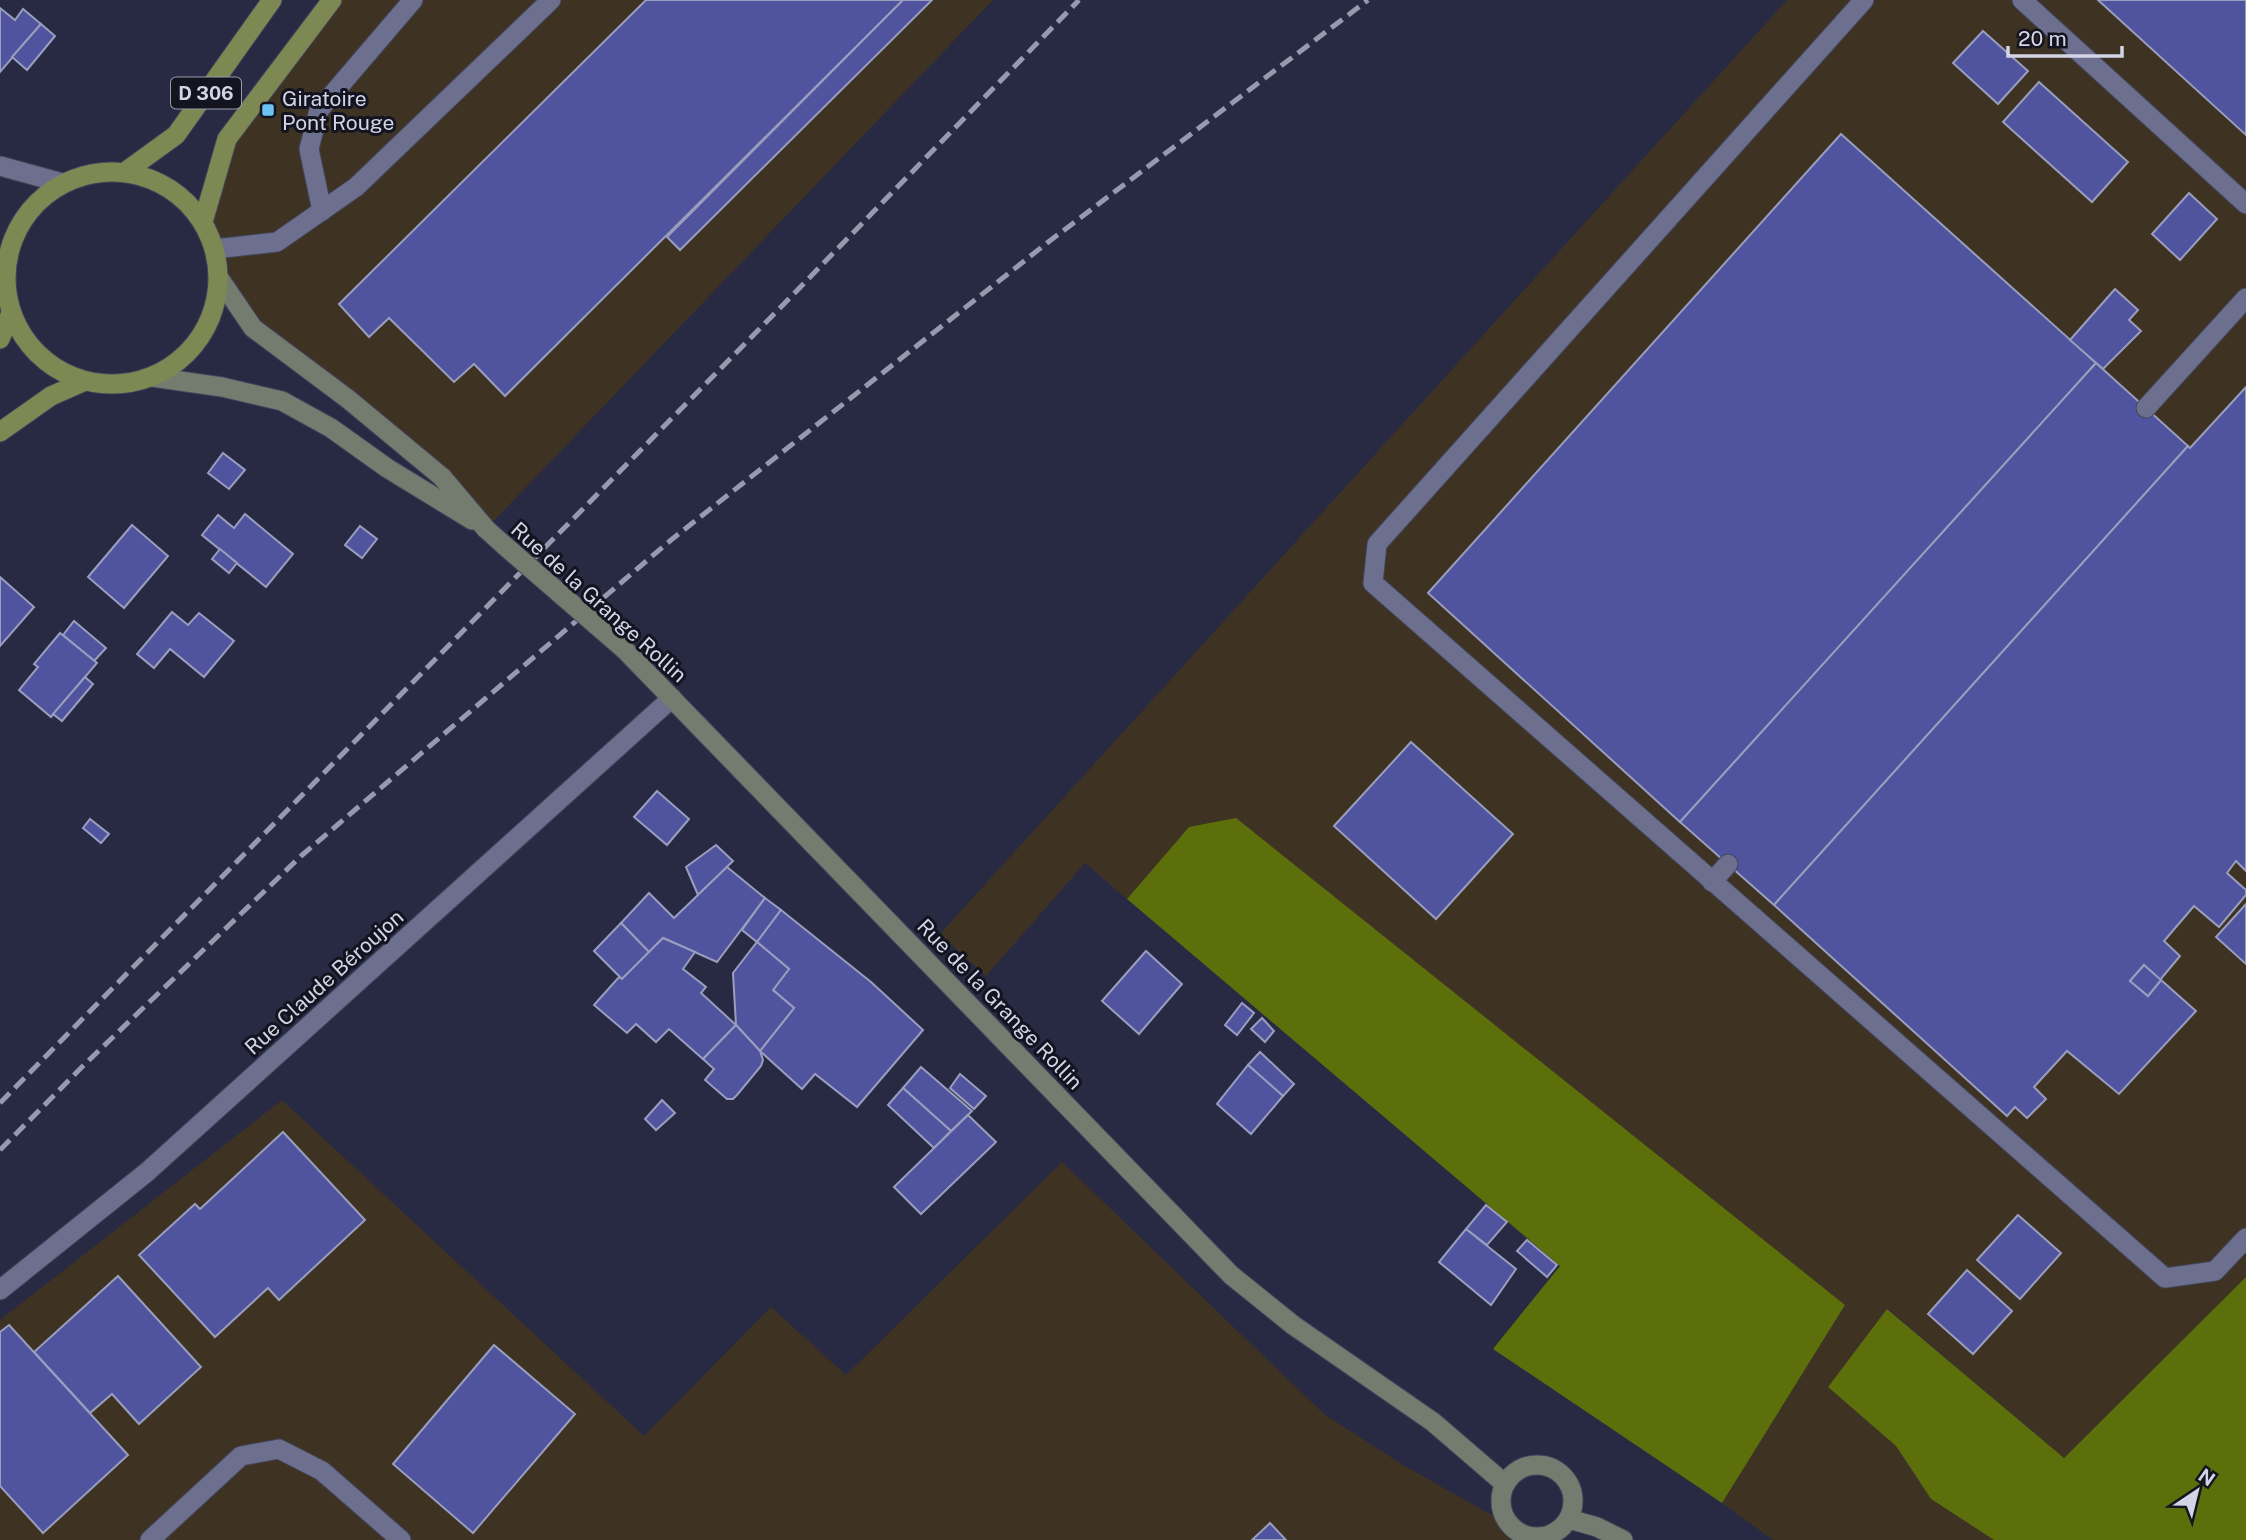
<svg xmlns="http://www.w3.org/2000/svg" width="2246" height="1540" viewBox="0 0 2246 1540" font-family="'Public Sans',sans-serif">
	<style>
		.industrial { fill: #3e3223 }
		.forest { fill: #5d6f0a }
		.building { fill: #50539d; stroke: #999ebe; stroke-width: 2 }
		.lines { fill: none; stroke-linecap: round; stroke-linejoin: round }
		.service-casing { stroke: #43455b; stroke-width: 21 }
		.minor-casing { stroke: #43455b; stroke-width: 21 }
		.secondary-casing { stroke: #43455b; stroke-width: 21 }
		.primary-casing { stroke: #43455b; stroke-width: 21 }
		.service { stroke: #6c708e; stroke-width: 19 }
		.minor { stroke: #6c708e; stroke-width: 19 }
		.secondary { stroke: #747c70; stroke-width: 19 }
		.primary { stroke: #7d8853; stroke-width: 19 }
		.rail { stroke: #9799ae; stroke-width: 5; stroke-dasharray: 14 7; stroke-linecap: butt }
		.secondary-bridge-casing { stroke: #43455b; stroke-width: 21; stroke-linecap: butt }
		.secondary-bridge { stroke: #747c70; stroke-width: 19 }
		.poi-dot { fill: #6bc3f2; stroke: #131420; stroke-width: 2.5 }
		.labels { text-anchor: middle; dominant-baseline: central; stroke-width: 6; stroke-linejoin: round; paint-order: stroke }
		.shield { fill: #131420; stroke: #999bab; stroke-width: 2 }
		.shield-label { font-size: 19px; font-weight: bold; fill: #d3d5e7 }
		.poi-label { font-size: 21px; fill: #d3d5e7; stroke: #131420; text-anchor: start }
		.street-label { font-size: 21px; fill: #d3d5e7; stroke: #131420 }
	</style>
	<rect width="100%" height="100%" fill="#282a44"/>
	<!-- industrial -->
	<g class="industrial">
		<polygon points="332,0 993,0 486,529 298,362 219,278 215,249 203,222 227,139"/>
		<polygon points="1787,0 2246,0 2246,1277 2064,1458 1888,1309 1828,1387 1896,1446 1931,1499 1994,1540 1773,1540 1722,1503 1845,1305 1189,827 1127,899 1085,863 986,976 940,934"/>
		<polygon points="282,1100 644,1436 771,1307 846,1375 1062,1162 1324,1414 1403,1465 1536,1540 0,1540 0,1320"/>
	</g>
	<!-- forest -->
	<g class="forest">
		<polygon points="1236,818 1845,1305 1722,1503 1493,1349 1560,1266 1127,899 1189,827"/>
		<polygon points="2246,1277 2246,1540 1994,1540 1931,1499 1896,1446 1828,1387 1887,1309 2064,1458"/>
	</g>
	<!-- building -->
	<g class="building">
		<polygon points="646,0 903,0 505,396 474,364 454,382 389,318 369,337 339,304"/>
		<polygon points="903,0 932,0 680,250 667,237"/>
		<polygon points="2098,0 2246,0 2246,135"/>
		<polygon points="0,8 15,20 23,9 41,24 0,72"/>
		<polygon points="41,24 55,36 27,70 12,57"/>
		<polygon points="1983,31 2028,71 1998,104 1953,63"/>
		<polygon points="2039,82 2128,162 2092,202 2003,122"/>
		<polygon points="1841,134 2096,363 1680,822 1428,593"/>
		<polygon points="2189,193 2217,219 2180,260 2152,234"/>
		<polygon points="2115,289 2138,310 2129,320 2141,331 2103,369 2070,340"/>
		<polygon points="2096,363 2188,446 1774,905 1680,822"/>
		<polygon points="2246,387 2246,871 2236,861 2227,873 2246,890 2246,895 2219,927 2194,906 2164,941 2180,956 2160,980 2144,965 2130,981 2148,996 2161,980 2196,1011 2119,1094 2067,1051 2034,1087 2046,1099 2027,1118 2015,1107 2007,1116 1774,905 2188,446 2190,448"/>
		<polygon points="223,453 245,470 229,489 208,473"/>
		<polygon points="245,514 293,554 266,587 202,535 218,515 234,528"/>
		<polygon points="132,525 168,556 124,608 88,577"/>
		<polygon points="360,526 377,539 362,558 345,545"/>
		<polygon points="220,549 237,563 229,573 212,559"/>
		<polygon points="0,577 34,607 0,646"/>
		<polygon points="172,612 188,625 199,613 234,641 204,677 170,649 154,668 137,654"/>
		<polygon points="74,621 106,648 94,661 63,635"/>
		<polygon points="60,633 97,663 51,717 19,690 38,667 34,664"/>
		<polygon points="85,677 93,684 62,721 53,714"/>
		<polygon points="1411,742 1513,834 1436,919 1334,826"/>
		<polygon points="657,791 689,819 667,845 634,817"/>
		<polygon points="90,819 109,834 101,843 83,828"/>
		<polygon points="716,845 733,861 698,895 686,867"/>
		<polygon points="727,867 765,898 717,962 663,938 649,952 621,923 649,893 674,918"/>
		<polygon points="765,898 781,910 757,942 742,930"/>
		<polygon points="2246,904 2246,964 2216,937"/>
		<polygon points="781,910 871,982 923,1030 857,1107 815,1074 802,1089 760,1051 794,1008 773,990 789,969 757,942"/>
		<polygon points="621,923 649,952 622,979 594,951"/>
		<polygon points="663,938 695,952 683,969 706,987 701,993 736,1025 703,1059 669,1029 656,1042 636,1024 627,1033 594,1005 619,977 622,979"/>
		<polygon points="757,942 789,969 773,990 794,1008 760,1051 736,1025 733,973"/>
		<polygon points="1146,951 1182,984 1139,1034 1102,1001"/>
		<polygon points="2144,965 2161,980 2148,996 2130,981"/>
		<polygon points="1242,1003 1254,1013 1237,1035 1225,1025"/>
		<polygon points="1262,1018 1274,1031 1265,1042 1251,1029"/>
		<polygon points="736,1025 760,1051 763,1060 761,1066 737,1095 733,1099 727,1099 705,1080 714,1069 703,1059"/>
		<polygon points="1260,1052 1294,1084 1283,1096 1248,1065"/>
		<polygon points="1248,1065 1283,1096 1251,1134 1217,1104"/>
		<polygon points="921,1067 972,1111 951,1131 903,1088"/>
		<polygon points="960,1074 986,1096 974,1109 950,1088"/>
		<polygon points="903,1088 951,1131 934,1148 888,1105"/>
		<polygon points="662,1100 675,1113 656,1130 645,1119"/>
		<polygon points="968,1115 996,1142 921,1214 894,1187"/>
		<polygon points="283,1132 365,1220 279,1300 268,1288 215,1337 139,1255 195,1204 200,1209"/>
		<polygon points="1486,1205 1507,1222 1487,1245 1466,1229"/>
		<polygon points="2018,1215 2061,1253 2020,1299 1977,1260"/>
		<polygon points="1466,1229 1516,1269 1491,1305 1439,1262"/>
		<polygon points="1527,1240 1557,1265 1547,1277 1517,1251"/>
		<polygon points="1967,1270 2012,1311 1973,1354 1928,1314"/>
		<polygon points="118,1276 201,1367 139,1424 112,1394 90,1413 34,1352"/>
		<polygon points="9,1325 128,1455 43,1533 0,1486 0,1332"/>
		<polygon points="494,1345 575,1414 473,1533 393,1464"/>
		<polygon points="1270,1523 1286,1540 1252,1540"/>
	</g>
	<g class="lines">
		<!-- service casing -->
		<g class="service-casing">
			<g id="service">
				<polyline points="1864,0 1377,544 1373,583 2165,1278 2215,1271 2246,1238"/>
				<polyline points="2022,0 2246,204"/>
				<polyline points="322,211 309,149 319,110 413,0"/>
				<polyline points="215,249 277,242 356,187 551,0"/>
				<polyline points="2146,408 2246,298"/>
				<polyline points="1712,882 1728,864"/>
			</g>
		</g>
		<!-- minor casing -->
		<g class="minor-casing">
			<g id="minor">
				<polyline points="0,166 62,183"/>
				<polyline points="0,263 5,277"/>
				<polyline points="0,1290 147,1172 672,698"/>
				<polyline points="150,1540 241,1456 279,1449 322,1471 401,1540"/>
				<polyline points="1522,1540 1524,1536"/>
			</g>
		</g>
		<!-- secondary casing -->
		<g class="secondary-casing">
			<g id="secondary">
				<polyline points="219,278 253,328 348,399 442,477 486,529 505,546"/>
				<polyline points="152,377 222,387 282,401 331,428 387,468 472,520"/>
				<polyline points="624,649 1231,1275 1293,1325 1433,1422 1505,1484"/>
				<circle cx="1537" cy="1501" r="36"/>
				<polyline points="1569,1519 1597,1527 1623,1540"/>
			</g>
		</g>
		<!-- primary casing -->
		<g class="primary-casing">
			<g id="primary">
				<circle cx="112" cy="278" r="106"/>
				<polyline points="125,172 176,135 272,0"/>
				<polyline points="203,222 227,139 332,0"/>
				<polyline points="0,339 11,313"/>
				<polyline points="0,432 51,396 85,381"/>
			</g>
		</g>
		<!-- service -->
		<use href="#service" class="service"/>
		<!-- minor -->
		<use href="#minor" class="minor"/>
		<!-- secondary -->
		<use href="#secondary" class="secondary"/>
		<!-- primary -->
		<use href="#primary" class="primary"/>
		<!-- rail -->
		<g class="rail">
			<polyline points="0,1103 779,309 1079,0"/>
			<polyline points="0,1150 85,1064 301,856 671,540 1047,243 1368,0"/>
		</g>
		<!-- secondary-bridge casing -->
		<g class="secondary-bridge-casing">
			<polyline id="secondary-bridge" points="505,546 624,649"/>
		</g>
		<!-- secondary-bridge -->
		<use href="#secondary-bridge" class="secondary-bridge"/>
	</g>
	<!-- markers -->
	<rect class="poi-dot" x="261" y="103" width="14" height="14" rx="3.5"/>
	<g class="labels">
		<!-- shield labels -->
		<rect class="shield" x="171" y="77.5" width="70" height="31" rx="5"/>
		<g class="shield-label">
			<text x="206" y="93">D 306</text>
		</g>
		<!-- poi labels -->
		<g class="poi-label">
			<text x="282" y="98">Giratoire<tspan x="282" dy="24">Pont Rouge</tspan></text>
		</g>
		<!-- street labels -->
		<g class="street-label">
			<text transform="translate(599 602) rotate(42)">Rue de la Grange Rollin</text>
			<text transform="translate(324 982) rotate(-42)">Rue Claude Béroujon</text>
			<text transform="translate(1000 1004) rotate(46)">Rue de la Grange Rollin</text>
		</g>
	</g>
	<!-- north arrow -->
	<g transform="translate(2197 1491) rotate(35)" stroke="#131420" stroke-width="5" paint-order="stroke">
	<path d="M0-5L12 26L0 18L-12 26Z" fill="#d3d5e7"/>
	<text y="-10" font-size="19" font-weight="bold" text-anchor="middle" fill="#d3d5e7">N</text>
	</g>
	<!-- scale -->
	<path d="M2008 46v10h114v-10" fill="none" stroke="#d3d5e7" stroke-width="3.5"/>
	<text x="2018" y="46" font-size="21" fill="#d3d5e7" stroke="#131420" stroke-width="5" paint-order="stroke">20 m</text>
</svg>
